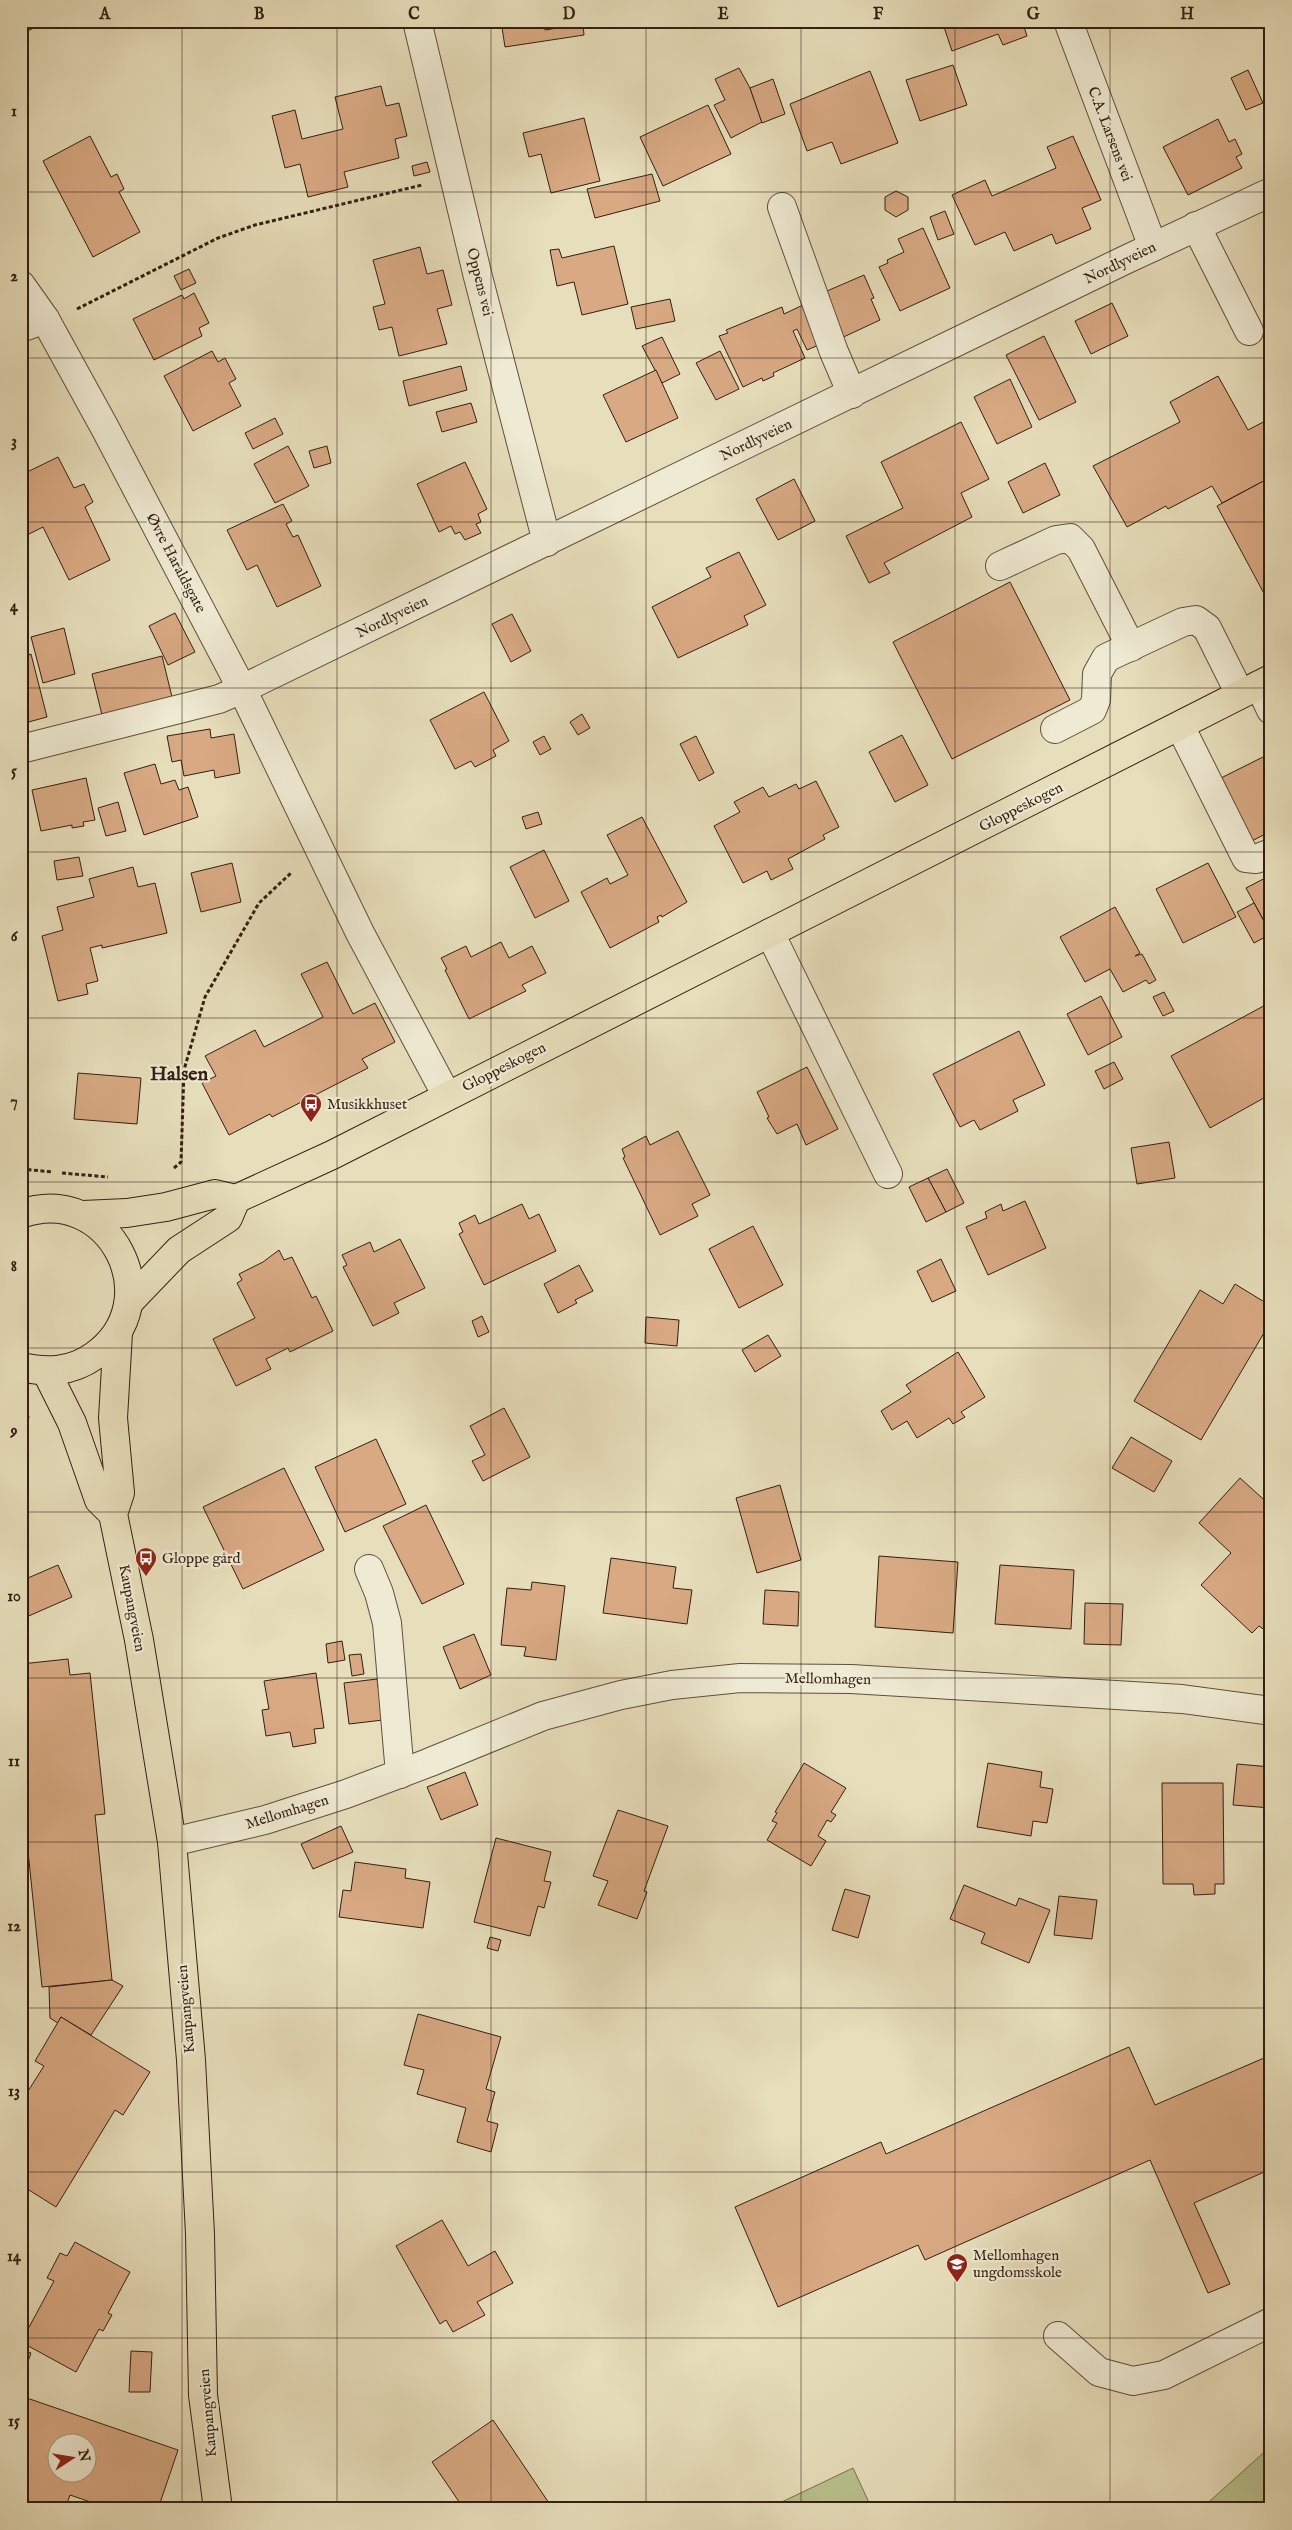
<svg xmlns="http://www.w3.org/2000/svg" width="1292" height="2530" viewBox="0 0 1292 2530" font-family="'IM FELL English',serif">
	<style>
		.green { fill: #b8c18e; stroke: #767050 }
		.building { fill: #d8a983; stroke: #331f12; fill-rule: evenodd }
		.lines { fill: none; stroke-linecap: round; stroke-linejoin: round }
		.minor-casing { stroke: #604f3c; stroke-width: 30 }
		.major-casing { stroke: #331f12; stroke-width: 30 }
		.path { stroke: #331f12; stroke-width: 3; stroke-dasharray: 4 2.5; stroke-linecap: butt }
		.minor { stroke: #efead3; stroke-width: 28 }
		.major { stroke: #e7debb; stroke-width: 28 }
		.grid { fill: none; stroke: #331f12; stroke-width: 1; stroke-opacity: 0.55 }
		.labels { text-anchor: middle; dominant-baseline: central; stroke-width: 4.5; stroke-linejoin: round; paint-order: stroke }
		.street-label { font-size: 15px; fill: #331f12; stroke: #efead3 }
		.poi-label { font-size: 15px; fill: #331f12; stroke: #efead3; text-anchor: start }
		.district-label { font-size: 20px; font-weight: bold; fill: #331f12; stroke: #efead3 }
		.neatline { fill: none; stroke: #331f12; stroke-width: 2 }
		.grid-label { font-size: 16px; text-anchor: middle; font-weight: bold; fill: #331f12 }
	</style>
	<rect width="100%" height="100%" fill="#e7debb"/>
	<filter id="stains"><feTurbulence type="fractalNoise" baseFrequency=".004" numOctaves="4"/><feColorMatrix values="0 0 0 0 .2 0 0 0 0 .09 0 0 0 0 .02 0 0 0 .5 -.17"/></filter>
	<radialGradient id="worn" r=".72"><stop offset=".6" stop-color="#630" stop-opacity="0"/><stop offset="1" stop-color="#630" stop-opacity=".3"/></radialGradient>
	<!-- green -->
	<g class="green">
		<polygon points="1271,2446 1271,2509 1201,2509"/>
		<polygon points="853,2468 872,2509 767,2509"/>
	</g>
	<!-- building -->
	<g class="building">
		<polygon points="21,21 31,21 34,28 21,34"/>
		<polygon points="322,21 352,21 324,28"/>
		<polygon points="501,21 544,21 545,30 583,24 584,35 505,47"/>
		<polygon points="942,21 1022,21 1027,36 1003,45 998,34 952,51"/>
		<polygon points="953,65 967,105 920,121 906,80"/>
		<polygon points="739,68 750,88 762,122 731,138 714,105 725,100 715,79"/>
		<polygon points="1248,70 1263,103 1246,110 1231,78"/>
		<polygon points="870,71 898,143 841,164 832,142 807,151 790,104"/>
		<polygon points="773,79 785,114 762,123 750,88"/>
		<polygon points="381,86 386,106 399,103 407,136 395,139 399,158 344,172 348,187 308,197 300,164 285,168 272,116 295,110 302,139 343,129 335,97"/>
		<polygon points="708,105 731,154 663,186 640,137"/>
		<polygon points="584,118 600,181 551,193 541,154 529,157 523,133"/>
		<polygon points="1218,119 1229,142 1235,139 1242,154 1236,157 1242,168 1188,195 1163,147"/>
		<polygon points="90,136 111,177 117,174 124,189 119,192 140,232 93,257 43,161"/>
		<polygon points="1073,136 1101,200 1082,208 1091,229 1056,244 1052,234 1014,251 1005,232 975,245 952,195 985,180 992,196 1056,168 1047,147"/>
		<polygon points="427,162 430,172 414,176 412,166"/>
		<polygon points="652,174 660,201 595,218 587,189"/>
		<polygon points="896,191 908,197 908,210 896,217 885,210 885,197"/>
		<polygon points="945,211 954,234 938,240 930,217"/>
		<polygon points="923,228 950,288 900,311 879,267 888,263 887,260 904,252 898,239"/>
		<polygon points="614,246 628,304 582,315 574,282 557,286 550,250 559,249 562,258"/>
		<polygon points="420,247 427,274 443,270 452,305 437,309 447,344 399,356 392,327 379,330 373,307 385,304 373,260"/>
		<polygon points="189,269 196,283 181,290 174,276"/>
		<polygon points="864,275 874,298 871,299 880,320 837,340 820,294"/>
		<polygon points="194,293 209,323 199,328 202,336 154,360 133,319 182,295 184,299"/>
		<polygon points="670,299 675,321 636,329 631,307"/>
		<polygon points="1112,303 1128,336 1091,354 1075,321"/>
		<polygon points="803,305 821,344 807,350 797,329 793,331 805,358 773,373 774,376 763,381 762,378 743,387 719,336 728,333 726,330 782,307 784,314"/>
		<polygon points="1044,336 1076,402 1039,420 1006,355"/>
		<polygon points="662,337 680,374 662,383 642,346"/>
		<polygon points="212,351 218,362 225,358 236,379 229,383 241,406 193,431 164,376"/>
		<polygon points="720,351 739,389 716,400 696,363"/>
		<polygon points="461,366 467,390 409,406 403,381"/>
		<polygon points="656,370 678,418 626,442 603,395"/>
		<polygon points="1218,376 1248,430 1271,418 1271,477 1222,503 1212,486 1168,509 1166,506 1127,527 1093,466 1180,422 1170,402"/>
		<polygon points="1010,379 1032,427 997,444 974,397"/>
		<polygon points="471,403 477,422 442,432 436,412"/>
		<polygon points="275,418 283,434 253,449 245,433"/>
		<polygon points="961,422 989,479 961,493 972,517 884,563 890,573 869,583 846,536 903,508 881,462"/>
		<polygon points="288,446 309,486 275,503 254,464"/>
		<polygon points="327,446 331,463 314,468 309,451"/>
		<polygon points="58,457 74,488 84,484 93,502 85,507 110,560 69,580 43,527 21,538 21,502 23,501 21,475"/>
		<polygon points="465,462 487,509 478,514 481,522 476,524 481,533 465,540 460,532 455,534 451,526 439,532 417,484"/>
		<polygon points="1045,463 1060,495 1023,513 1008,482"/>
		<polygon points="1271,477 1271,600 1268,601 1217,506"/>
		<polygon points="794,479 815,521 778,540 756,499"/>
		<polygon points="283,504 292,521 286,524 293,537 298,535 321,586 277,607 257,565 247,570 227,530"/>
		<polygon points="739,552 766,605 744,616 748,625 678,658 652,607 711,577 706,568"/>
		<polygon points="1010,582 1070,700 952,759 893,642"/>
		<polygon points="175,613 195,652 168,665 149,626"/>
		<polygon points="512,614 531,651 511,662 492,624"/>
		<polygon points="64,628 75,674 43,683 31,637"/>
		<polygon points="26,642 29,655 31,654 47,717 21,724 21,643"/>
		<polygon points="162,656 173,701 103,719 92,674"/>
		<polygon points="484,692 509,741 493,750 496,756 475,767 471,761 455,769 430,720"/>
		<polygon points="582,714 590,728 578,735 570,722"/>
		<polygon points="210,729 211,738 234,734 240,773 215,778 214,770 184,776 181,760 172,762 167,736"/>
		<polygon points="902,735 928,785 895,802 869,752"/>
		<polygon points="544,736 551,749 540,755 533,742"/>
		<polygon points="696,736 714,773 699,781 680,744"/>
		<polygon points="1271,753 1271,831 1250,842 1219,779"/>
		<polygon points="155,764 161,784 175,780 179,790 188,787 198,817 144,835 124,773"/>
		<polygon points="86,778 95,820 83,822 84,826 72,828 72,825 41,831 32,790"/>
		<polygon points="816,781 839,827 823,835 825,839 788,859 793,869 771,880 767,871 743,883 714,826 740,812 734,802 763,787 769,797 796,784 799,789"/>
		<polygon points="118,802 126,831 106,836 98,808"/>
		<polygon points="538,812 542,824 526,829 522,817"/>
		<polygon points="642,817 687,902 662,917 661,915 657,917 659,922 610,948 581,892 607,878 610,884 628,875 607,835"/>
		<polygon points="544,850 569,901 535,918 510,867"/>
		<polygon points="79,857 83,876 57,880 54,861"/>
		<polygon points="232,863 241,902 201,912 191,873"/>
		<polygon points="1208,863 1236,917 1183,943 1156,889"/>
		<polygon points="133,867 138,887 155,883 167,933 102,948 102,945 90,948 98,981 86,984 88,994 58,1001 42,936 63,930 57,907 94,897 89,879"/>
		<polygon points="1271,875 1271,934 1246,888"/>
		<polygon points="1254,903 1271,934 1254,943 1237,912"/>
		<polygon points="1115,907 1140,953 1135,956 1142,954 1156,980 1149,984 1146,980 1123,992 1110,969 1085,982 1060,937"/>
		<polygon points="501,942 509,958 532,946 546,973 522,985 526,991 469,1019 445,970 447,969 441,958 466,946 471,957"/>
		<polygon points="327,962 353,1014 375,1003 395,1042 362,1059 368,1068 272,1117 270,1114 229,1135 202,1083 216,1076 205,1056 255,1030 264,1047 323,1017 301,974"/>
		<polygon points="1164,992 1174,1011 1163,1016 1153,997"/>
		<polygon points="1101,996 1122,1037 1088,1055 1067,1014"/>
		<polygon points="1271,1002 1271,1094 1210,1128 1171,1056"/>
		<polygon points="1019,1031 1045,1085 1013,1100 1018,1111 980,1130 974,1120 960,1127 933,1074"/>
		<polygon points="1114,1062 1123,1079 1104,1089 1095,1071"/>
		<polygon points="807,1067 838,1129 806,1145 797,1124 777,1134 767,1118 769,1117 757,1092"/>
		<polygon points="78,1073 141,1078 137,1124 74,1119"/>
		<polygon points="678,1131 710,1195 692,1204 698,1216 660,1235 623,1158 625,1157 622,1149 646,1136 650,1145"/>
		<polygon points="1169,1142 1175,1178 1137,1184 1131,1148"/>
		<polygon points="947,1169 964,1203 946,1212 928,1178"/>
		<polygon points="928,1178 946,1212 926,1222 909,1187"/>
		<polygon points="1025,1201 1046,1248 988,1275 966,1227 987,1218 985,1212 1001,1204 1003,1211"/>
		<polygon points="522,1204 529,1219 539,1214 556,1251 484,1285 459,1234 463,1232 459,1223 475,1215 479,1224"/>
		<polygon points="753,1226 783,1285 739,1308 709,1249"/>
		<polygon points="400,1239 425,1288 394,1303 399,1313 373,1326 343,1267 347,1265 342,1255 370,1242 374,1252"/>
		<polygon points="279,1250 284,1260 292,1257 312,1298 316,1296 333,1331 290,1352 288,1348 266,1359 271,1369 236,1386 213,1339 255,1318 237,1283 242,1280 239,1274 263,1262"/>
		<polygon points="941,1259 956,1291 932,1302 917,1271"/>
		<polygon points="579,1265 593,1291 575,1300 577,1303 558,1313 544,1284"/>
		<polygon points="1235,1284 1271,1306 1271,1321 1201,1440 1134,1401 1200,1290 1223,1304"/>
		<polygon points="482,1316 489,1332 478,1337 472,1321"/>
		<polygon points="646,1317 679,1320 677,1346 645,1343"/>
		<polygon points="768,1335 781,1356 755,1372 742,1350"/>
		<polygon points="958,1352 985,1397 961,1412 965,1417 953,1424 949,1418 917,1438 907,1421 892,1430 881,1411 911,1392 906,1385"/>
		<polygon points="504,1408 530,1457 483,1481 472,1461 485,1455 470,1426"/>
		<polygon points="1131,1437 1172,1461 1154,1492 1112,1468"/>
		<polygon points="376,1439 406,1504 345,1532 315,1467"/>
		<polygon points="284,1468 324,1550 243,1589 203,1507"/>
		<polygon points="1240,1478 1271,1506 1271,1626 1266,1631 1259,1626 1252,1633 1201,1585 1231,1553 1199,1523"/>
		<polygon points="780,1485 801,1560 757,1573 736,1498"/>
		<polygon points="426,1505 464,1584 422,1604 383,1526"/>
		<polygon points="879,1556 958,1562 953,1633 875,1627"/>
		<polygon points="611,1558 676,1567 673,1588 692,1590 687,1624 603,1613"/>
		<polygon points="58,1565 72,1597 24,1618 21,1610 21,1581"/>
		<polygon points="1000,1565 1074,1570 1071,1629 995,1624"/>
		<polygon points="532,1582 565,1586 556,1660 524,1656 526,1647 501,1645 507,1588 531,1590"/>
		<polygon points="765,1590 799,1592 798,1626 763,1624"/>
		<polygon points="1085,1603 1123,1604 1121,1645 1084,1644"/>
		<polygon points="474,1634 491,1675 460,1689 443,1647"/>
		<polygon points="342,1641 345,1660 328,1663 326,1644"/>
		<polygon points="361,1654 364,1674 352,1676 349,1655"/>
		<polygon points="68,1659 70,1675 90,1673 105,1814 95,1815 112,1980 42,1987 25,1822 21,1822 21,1664"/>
		<polygon points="316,1673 324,1728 314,1729 316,1743 293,1747 290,1732 266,1736 262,1710 269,1709 264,1681"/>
		<polygon points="377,1679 383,1720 349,1724 344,1683"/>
		<polygon points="804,1763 846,1788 831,1812 836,1815 831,1822 827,1820 818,1836 826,1841 811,1866 767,1840 777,1823 772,1821 777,1813 775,1812"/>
		<polygon points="988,1763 1042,1772 1040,1787 1053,1789 1047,1823 1033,1821 1031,1836 977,1827"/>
		<polygon points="1237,1764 1271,1767 1271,1808 1233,1805"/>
		<polygon points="465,1772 478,1805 441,1820 427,1787"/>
		<polygon points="1162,1783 1223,1783 1224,1884 1215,1884 1215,1894 1194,1895 1193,1884 1163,1884"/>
		<polygon points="618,1810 668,1826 644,1891 647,1892 637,1919 598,1905 608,1881 593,1876"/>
		<polygon points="341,1826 353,1852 313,1869 301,1844"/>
		<polygon points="496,1838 551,1852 544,1881 551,1882 544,1908 538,1906 530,1936 474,1922"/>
		<polygon points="355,1862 406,1869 405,1878 430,1882 423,1928 339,1917 343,1890 351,1891"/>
		<polygon points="964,1885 1016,1906 1019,1898 1050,1910 1029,1963 981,1943 985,1933 950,1919"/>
		<polygon points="845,1889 870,1896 858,1938 832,1930"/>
		<polygon points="1059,1896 1097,1900 1092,1939 1054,1935"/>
		<polygon points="490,1937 501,1940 498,1951 487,1948"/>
		<polygon points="112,1980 123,1986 91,2035 61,2017 58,2023 50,2018 49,1987"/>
		<polygon points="418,2014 501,2037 486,2089 495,2092 487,2121 498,2124 491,2152 457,2142 466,2108 417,2094 424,2070 404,2065"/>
		<polygon points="61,2017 150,2072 123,2115 115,2110 56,2207 21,2185 21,2102 44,2066 35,2061"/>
		<polygon points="1129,2047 1155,2105 1271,2055 1271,2169 1194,2203 1230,2284 1208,2293 1150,2160 925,2260 918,2245 778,2307 735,2207 881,2142 886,2154"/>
		<polygon points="442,2220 468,2266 495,2251 513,2283 477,2302 485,2315 453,2332 446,2320 440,2324 396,2246"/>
		<polygon points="75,2242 130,2272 108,2313 112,2315 103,2331 99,2329 76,2372 21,2342 54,2281 47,2278 60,2253 67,2256"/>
		<polygon points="21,2350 31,2353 21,2380"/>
		<polygon points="131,2351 152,2352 150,2392 129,2392"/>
		<path d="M21 2396 178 2450 158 2509H111L70 2495 65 2509H21ZM58 2442H88V2472H58Z"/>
		<polygon points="493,2420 553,2509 464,2509 432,2462"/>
	</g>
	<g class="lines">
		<!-- minor casing -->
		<g class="minor-casing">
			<g id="minor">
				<polyline points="417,21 478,277 547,542"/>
				<polyline points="1068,21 1153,247"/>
				<polyline points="782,207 834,352 852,394"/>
				<polyline points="1196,226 1249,331"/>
				<polyline points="21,285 45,319 105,428 242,689 360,933 447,1096"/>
				<polyline points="21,328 45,319"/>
				<polyline points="1000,566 1056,540 1070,538 1081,549 1131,647"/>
				<polyline points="1259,685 1271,710"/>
				<polyline points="1180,726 1246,858 1256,859 1271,853"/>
				<polyline points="1055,729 1092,710 1096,700 1097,674 1106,658 1183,622 1196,620 1207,628 1240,694"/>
				<polyline points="21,749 219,699 242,689 1125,260 1271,192"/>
				<polyline points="770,933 888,1174"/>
				<polyline points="369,1569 379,1593 387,1623 400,1774"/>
				<polyline points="172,1842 265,1820 346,1794 428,1763 543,1716 621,1695 672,1685 740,1678 851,1679 1182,1699 1271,1711"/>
				<polyline points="1058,2336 1099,2372 1133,2381 1164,2375 1271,2322"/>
			</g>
		</g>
		<!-- major casing -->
		<g class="major-casing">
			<g id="major">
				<path d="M21 1214C110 1182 171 1302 94 1356 71 1372 48 1373 21 1367"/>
				<polyline points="83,1215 127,1213 166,1207 215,1194 236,1199 332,1155 1271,679"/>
				<polyline points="129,1302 179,1250 228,1218 236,1199"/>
				<polyline points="118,1333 113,1418 120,1493 113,1514 139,1640 172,1842 191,2060 200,2234 203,2395 218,2509"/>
				<polyline points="46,1371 72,1423 99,1500 113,1514"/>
			</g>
		</g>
		<!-- path -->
		<g class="path">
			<polyline points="77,309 218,238 255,225 422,185"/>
			<polyline points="174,1168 181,1162 184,1070 205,997 259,903 292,872"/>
			<polyline points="21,1169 53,1172"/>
			<polyline points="62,1173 108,1177"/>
			<polyline points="21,1413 29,1418"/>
		</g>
		<!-- minor -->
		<use href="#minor" class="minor"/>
		<!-- major -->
		<use href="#major" class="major"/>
	</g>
	<!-- grid -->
	<path class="grid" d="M182 21V2509M337 21V2509M491 21V2509M646 21V2509M801 21V2509M955 21V2509M1110 21V2509M21 192H1271M21 358H1271M21 522H1271M21 688H1271M21 852H1271M21 1018H1271M21 1182H1271M21 1348H1271M21 1512H1271M21 1678H1271M21 1842H1271M21 2008H1271M21 2172H1271M21 2338H1271"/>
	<!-- icons -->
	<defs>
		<g id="bus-pin" transform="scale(1.125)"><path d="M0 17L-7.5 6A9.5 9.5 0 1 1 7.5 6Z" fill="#8f2418" stroke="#efead3"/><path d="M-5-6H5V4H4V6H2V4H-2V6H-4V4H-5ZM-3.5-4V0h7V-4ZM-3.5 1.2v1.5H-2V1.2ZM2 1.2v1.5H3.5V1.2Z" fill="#fff"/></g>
		<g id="school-pin" transform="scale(1.125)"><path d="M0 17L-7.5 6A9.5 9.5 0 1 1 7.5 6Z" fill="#8f2418" stroke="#efead3"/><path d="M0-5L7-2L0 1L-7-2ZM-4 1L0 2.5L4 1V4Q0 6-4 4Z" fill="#fff"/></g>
	</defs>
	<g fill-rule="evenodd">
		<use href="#bus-pin" x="311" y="1104"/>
		<use href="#bus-pin" x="146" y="1558"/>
		<use href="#school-pin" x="957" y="2264"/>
	</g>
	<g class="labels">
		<!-- street labels -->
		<g class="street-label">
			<text transform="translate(1110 134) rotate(69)">C.A. Larsens vei</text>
			<text transform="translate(1120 263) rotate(-26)">Nordlyveien</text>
			<text transform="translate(480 282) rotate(76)">Oppens vei</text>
			<text transform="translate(756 440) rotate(-26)">Nordlyveien</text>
			<text transform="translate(176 563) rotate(62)">Øvre Haraldsgate</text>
			<text transform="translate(392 617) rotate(-26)">Nordlyveien</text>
			<text transform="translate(1021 807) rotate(-27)">Gloppeskogen</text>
			<text transform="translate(504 1067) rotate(-27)">Gloppeskogen</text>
			<text transform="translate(132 1608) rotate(79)">Kaupangveien</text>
			<text transform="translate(828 1679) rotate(1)">Mellomhagen</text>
			<text transform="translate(287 1812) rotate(-17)">Mellomhagen</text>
			<text transform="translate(186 2009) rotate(-95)">Kaupangveien</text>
			<text transform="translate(208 2413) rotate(-95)">Kaupangveien</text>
		</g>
		<!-- poi labels -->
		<g class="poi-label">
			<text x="327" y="1104">Musikkhuset</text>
			<text x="162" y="1558">Gloppe gård</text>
			<text x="973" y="2255">Mellomhagen<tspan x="973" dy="17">ungdomsskole</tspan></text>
		</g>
		<!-- district labels -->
		<g class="district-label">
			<text x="179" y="1074">Halsen</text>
		</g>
	</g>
	<!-- margin -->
	<rect width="1292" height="2530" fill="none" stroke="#e7debb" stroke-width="55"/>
	<!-- north arrow -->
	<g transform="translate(72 2458) rotate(78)"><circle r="24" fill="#efead3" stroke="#a49986"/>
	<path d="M0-4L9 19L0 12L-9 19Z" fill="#8f2418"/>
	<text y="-8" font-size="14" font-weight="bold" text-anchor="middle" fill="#331f12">N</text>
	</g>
	<rect x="28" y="28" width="1236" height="2474" class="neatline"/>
	<g class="grid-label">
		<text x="105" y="19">A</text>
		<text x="259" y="19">B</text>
		<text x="414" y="19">C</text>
		<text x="569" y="19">D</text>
		<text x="723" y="19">E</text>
		<text x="878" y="19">F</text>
		<text x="1033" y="19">G</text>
		<text x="1187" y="19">H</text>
		<text x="14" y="116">1</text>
		<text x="14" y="281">2</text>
		<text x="14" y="446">3</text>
		<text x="14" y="611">4</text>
		<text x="14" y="776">5</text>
		<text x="14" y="941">6</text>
		<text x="14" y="1106">7</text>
		<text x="14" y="1271">8</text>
		<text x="14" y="1436">9</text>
		<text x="14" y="1601">10</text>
		<text x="14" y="1766">11</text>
		<text x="14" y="1931">12</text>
		<text x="14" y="2096">13</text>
		<text x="14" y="2261">14</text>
		<text x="14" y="2426">15</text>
	</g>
	<rect width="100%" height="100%" filter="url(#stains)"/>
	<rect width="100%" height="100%" fill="url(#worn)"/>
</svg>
